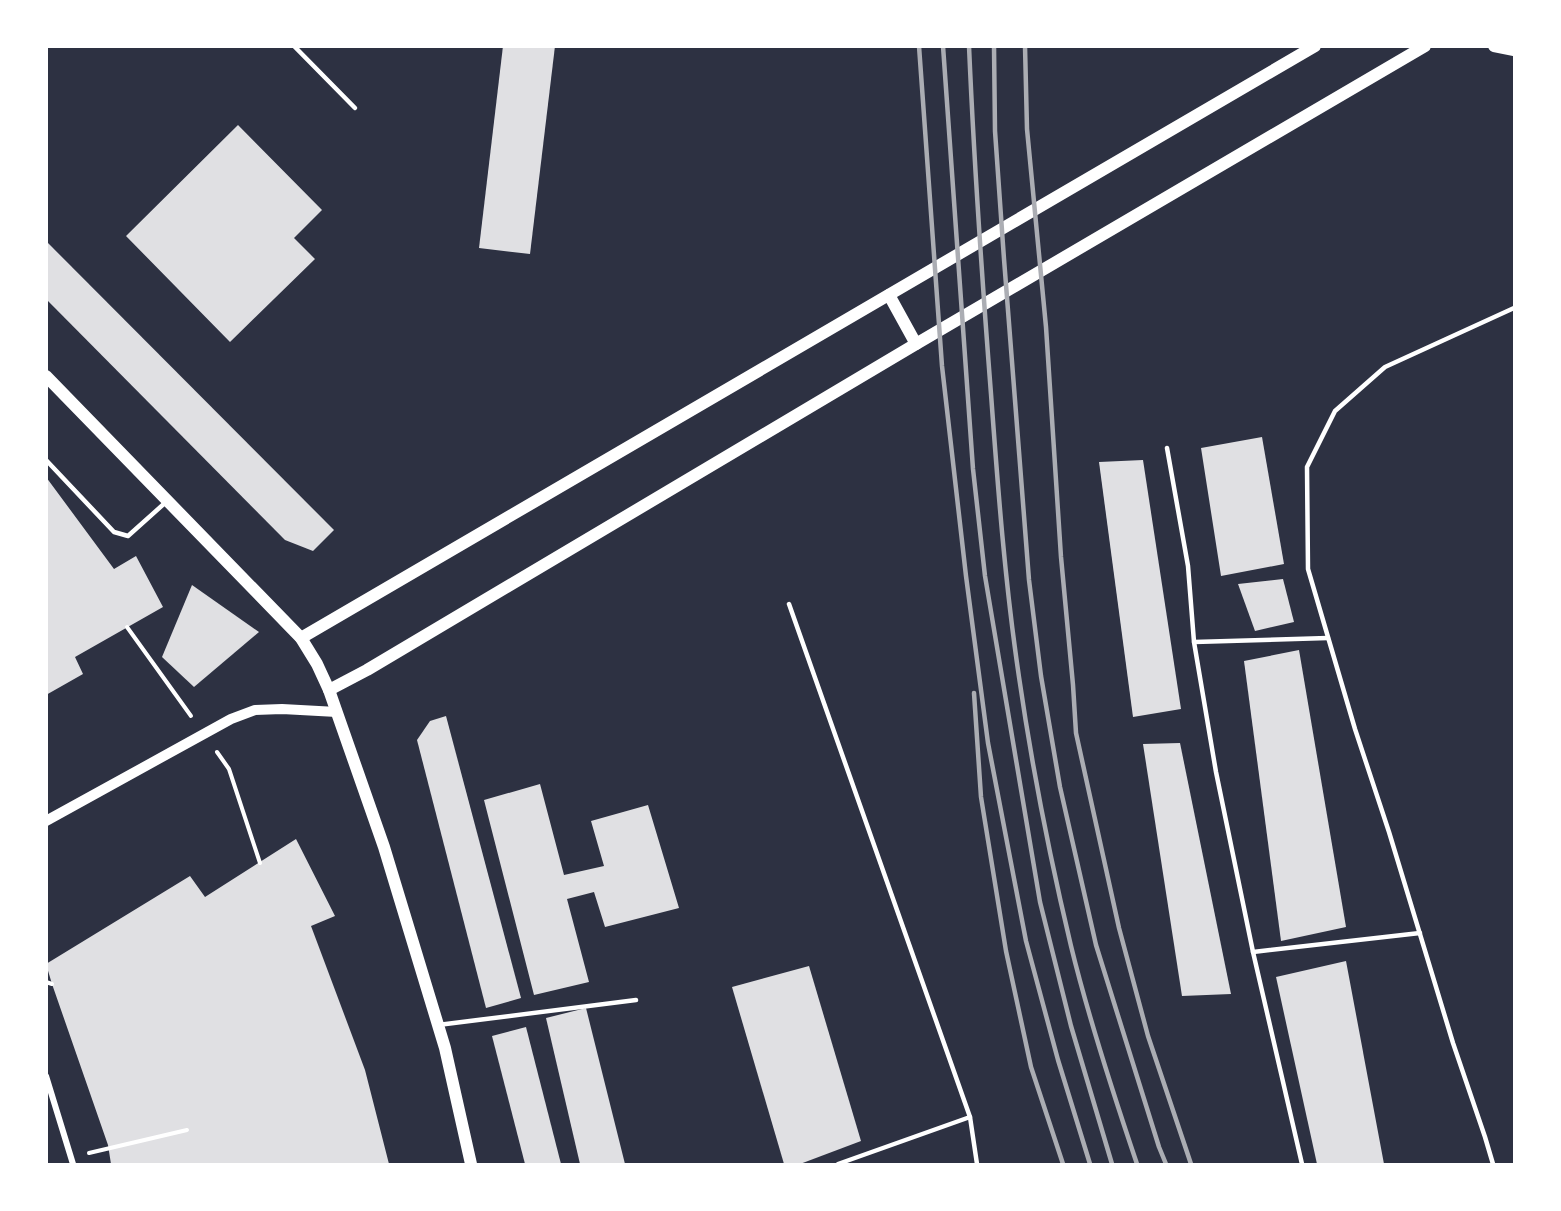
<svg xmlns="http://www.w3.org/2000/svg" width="1561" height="1211" viewBox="0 0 1561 1211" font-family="Jost,sans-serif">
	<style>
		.building { fill: #e0e0e3 }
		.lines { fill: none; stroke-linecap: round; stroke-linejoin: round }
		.path { stroke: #fff; stroke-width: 4 }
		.service { stroke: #fff; stroke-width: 4.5 }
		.minor { stroke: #fff; stroke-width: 6 }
		.tertiary { stroke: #fff; stroke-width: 10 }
		.secondary { stroke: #fff; stroke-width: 12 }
		.rail { stroke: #abadb3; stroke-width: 4.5 }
	</style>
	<rect width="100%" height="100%" fill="#2d3142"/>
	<!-- building -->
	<g class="building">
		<polygon points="503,46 555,46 530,254 479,248"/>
		<polygon points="238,125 322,210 294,238 315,259 230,342 126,236"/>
		<polygon points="46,241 334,530 313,551 285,540 46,299"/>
		<polygon points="1262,437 1284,564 1221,576 1201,448"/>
		<polygon points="1143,460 1181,709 1133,717 1099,462"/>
		<polygon points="46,477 114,569 136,556 163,607 75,657 83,674 46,695"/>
		<polygon points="1283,579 1294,622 1255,631 1238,584"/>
		<polygon points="192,585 259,632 194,687 162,657"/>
		<polygon points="1299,650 1346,927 1281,941 1244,661"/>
		<polygon points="446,716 521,998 486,1008 417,740 430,721"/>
		<polygon points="1180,743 1231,994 1182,996 1143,744"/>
		<polygon points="540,784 564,875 604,866 591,821 648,805 679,908 605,927 594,892 567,899 589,982 534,995 484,800"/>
		<polygon points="296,839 335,916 311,926 365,1070 389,1164 111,1164 108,1145 52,984 46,964 190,876 205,897"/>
		<polygon points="1346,961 1384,1164 1317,1164 1276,977"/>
		<polygon points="809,966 861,1141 800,1164 784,1164 732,987"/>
		<polygon points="586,1008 625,1164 580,1164 546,1018"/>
		<polygon points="526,1027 561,1164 525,1164 492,1036"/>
	</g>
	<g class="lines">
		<!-- path -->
		<g class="path">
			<polyline points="127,627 191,716"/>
			<polyline points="217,752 229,769 260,863"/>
			<polyline points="46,982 52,984"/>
			<polyline points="89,1153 187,1130"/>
		</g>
		<!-- service -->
		<g class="service">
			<polyline points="294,46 355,108"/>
			<polyline points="1167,448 1188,566 1194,642 1216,772 1253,952"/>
			<polyline points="46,460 114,532 128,536 166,502"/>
			<polyline points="789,604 970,1117 977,1164"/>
			<polyline points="1194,642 1328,638"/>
			<polyline points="438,1025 636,1000"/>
			<polyline points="838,1164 970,1117"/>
			<polyline points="1302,1164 1253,952 1420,933"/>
			<polyline points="1493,1164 1485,1137 1453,1043 1389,832 1355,729 1308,569 1307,467 1335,411 1385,367 1514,308"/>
		</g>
		<!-- minor -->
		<polyline class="minor" points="46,1076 73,1164"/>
		<!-- tertiary -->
		<polyline class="tertiary" points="46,821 231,719 255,710 282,709 337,712"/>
		<!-- secondary -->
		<g class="secondary">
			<polyline points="1494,46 1514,50"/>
			<polyline points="889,295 916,344"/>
			<polyline points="46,376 301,638 317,664 329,690 384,847 445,1048 471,1164"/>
			<polyline points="301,638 1315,46"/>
			<polyline points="329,690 367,670 916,344 1425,46"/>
		</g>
		<!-- rail -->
		<g class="rail">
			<polyline points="919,46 942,366 966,576 988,743 1026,941 1058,1060 1090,1164"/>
			<polyline points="943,46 973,469 985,576 1040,902 1071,1026 1112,1164"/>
			<path d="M969 46C974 162 982 278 991 394 998 489 1005 583 1019 677 1032 767 1050 858 1071 946 1089 1020 1113 1093 1137 1164"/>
			<polyline points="994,46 995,131 1004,259 1029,580 1041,676 1060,787 1096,945 1159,1147 1166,1164"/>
			<polyline points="1025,46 1027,129 1046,327 1061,557 1073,685 1076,733 1119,928 1148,1036 1191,1164"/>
			<polyline points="974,693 981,797 1006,951 1031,1067 1063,1164"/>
		</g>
	</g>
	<!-- border -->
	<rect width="1561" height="1211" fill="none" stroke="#ffffff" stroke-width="96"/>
</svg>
